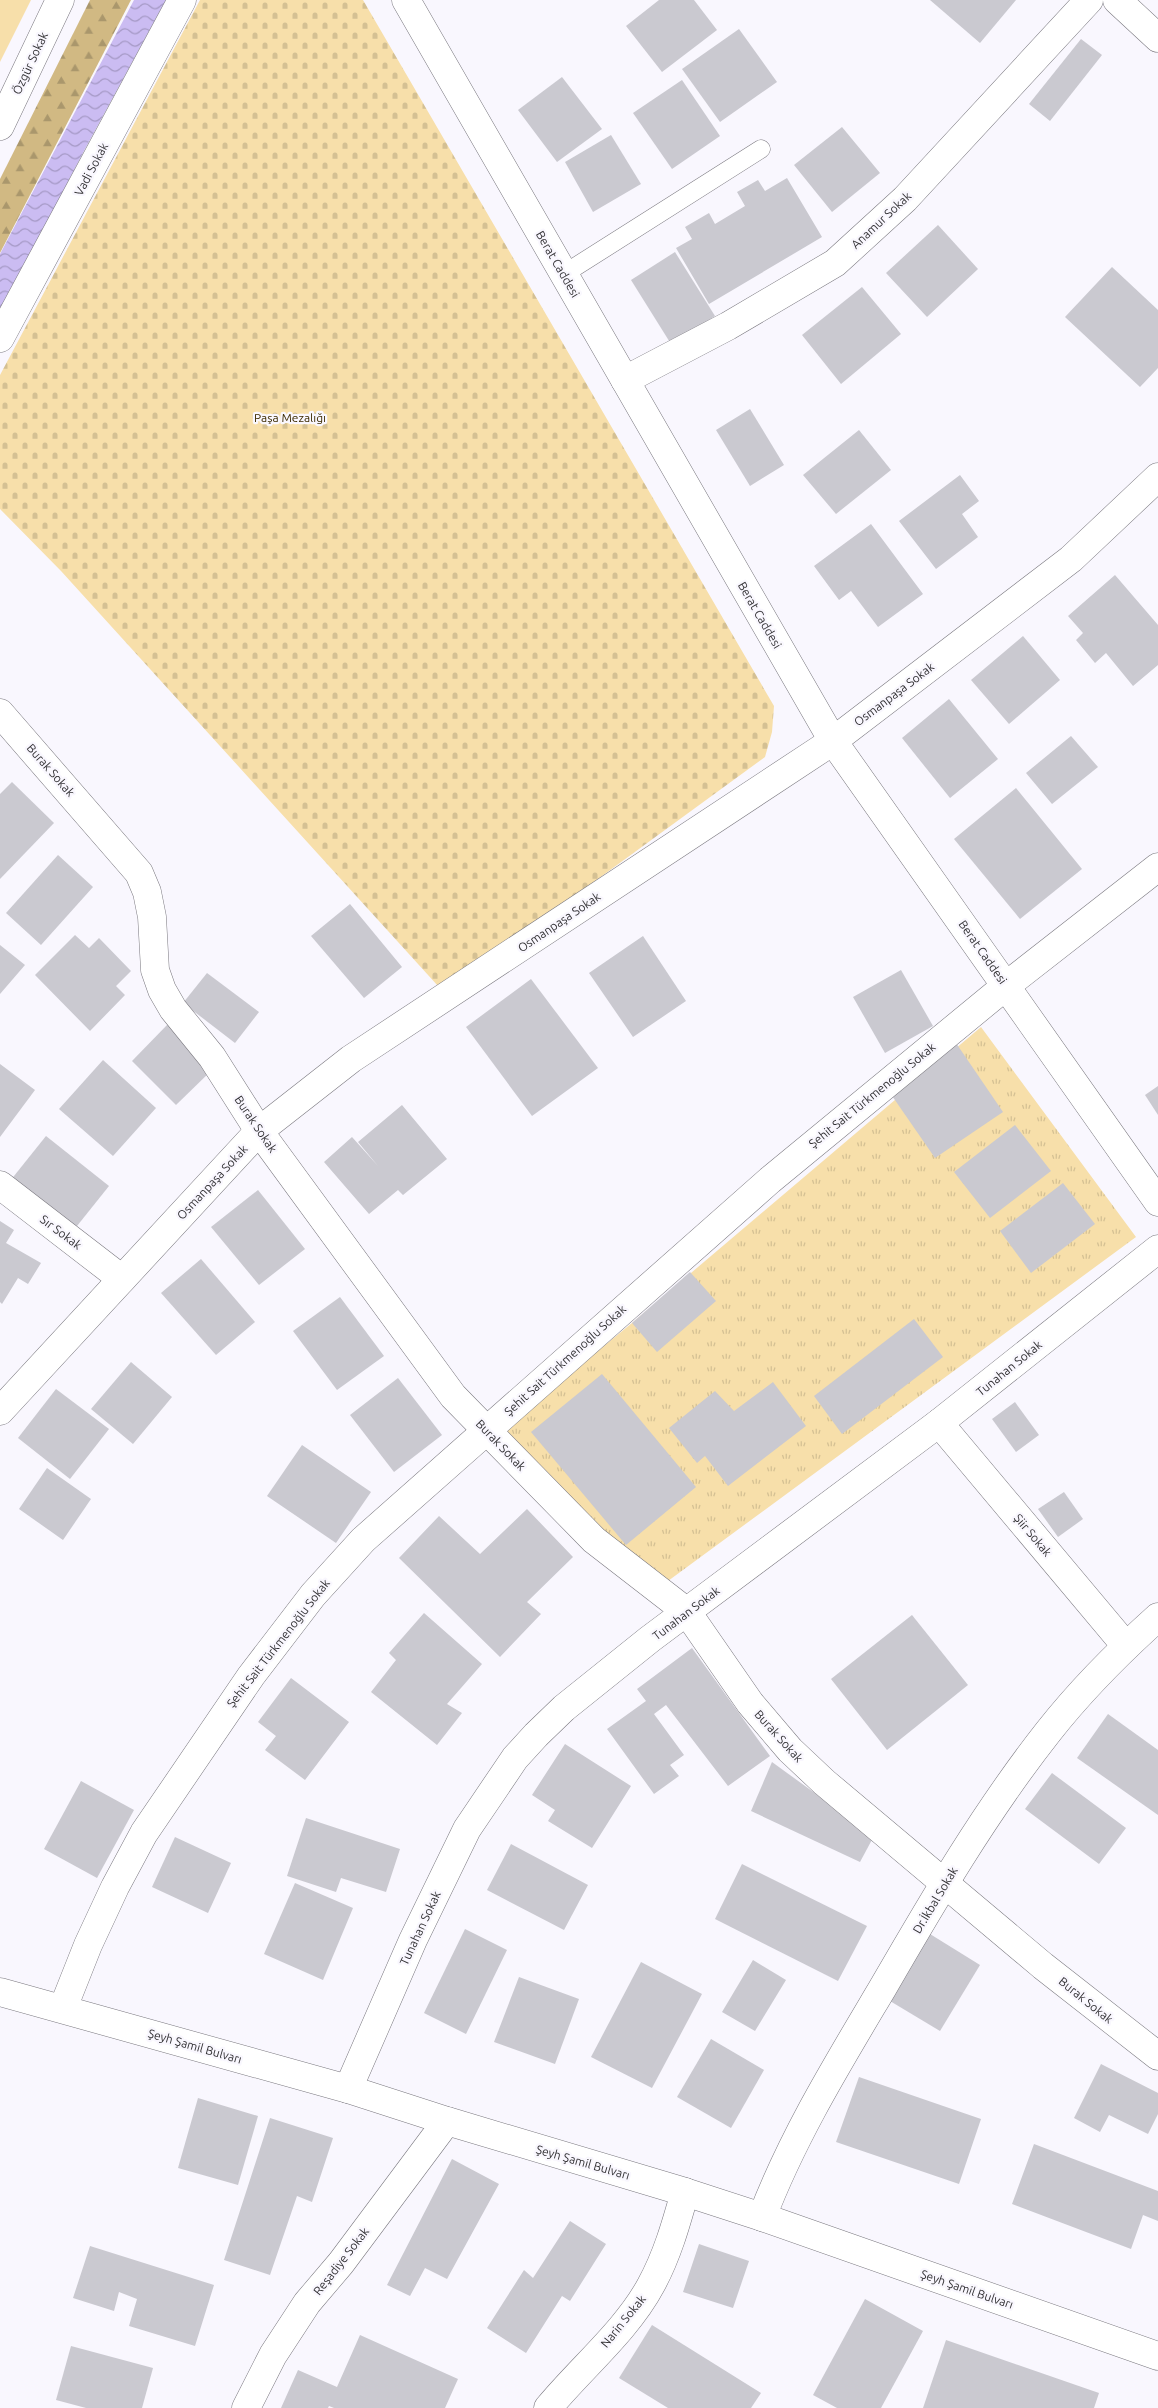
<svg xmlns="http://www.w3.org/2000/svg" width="1158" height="2408" viewBox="0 0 1158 2408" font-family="Ubuntu,sans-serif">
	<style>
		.grass { fill: url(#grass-tufts) }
		.forest { fill: url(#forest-firs) }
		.cemetery { fill: url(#cemetery-stones) }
		.park { fill: #f7dfaa }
		.water { fill: url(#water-waves) }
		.building { fill: #cac9d0 }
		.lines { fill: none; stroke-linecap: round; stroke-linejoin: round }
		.lane-casing { stroke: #7a787f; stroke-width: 19 }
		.street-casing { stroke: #7a787f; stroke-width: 29 }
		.secondary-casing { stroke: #7a787f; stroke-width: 29 }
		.lane { stroke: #fff; stroke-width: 18 }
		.street { stroke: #fff; stroke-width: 28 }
		.secondary { stroke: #fff; stroke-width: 28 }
		.labels { text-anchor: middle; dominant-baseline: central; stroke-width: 4.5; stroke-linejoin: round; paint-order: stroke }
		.street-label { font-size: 12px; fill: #333235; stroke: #f9f7fe }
		.park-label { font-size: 12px; fill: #3c2b00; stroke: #f9f7fe }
	</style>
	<defs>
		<pattern id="grass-tufts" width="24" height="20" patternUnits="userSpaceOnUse" patternTransform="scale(1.25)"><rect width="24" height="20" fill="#f7dfaa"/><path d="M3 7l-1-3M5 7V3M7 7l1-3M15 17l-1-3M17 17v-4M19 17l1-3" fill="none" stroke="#d4c093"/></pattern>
		<pattern id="forest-firs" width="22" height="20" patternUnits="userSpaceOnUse" patternTransform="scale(1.25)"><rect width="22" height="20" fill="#d1b983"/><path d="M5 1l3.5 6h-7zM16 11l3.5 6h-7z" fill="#aa976c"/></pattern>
		<pattern id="cemetery-stones" width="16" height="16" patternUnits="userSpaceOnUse" patternTransform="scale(1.25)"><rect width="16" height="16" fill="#f7dfaa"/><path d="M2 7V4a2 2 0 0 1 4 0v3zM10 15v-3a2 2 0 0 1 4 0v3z" fill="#d4c093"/></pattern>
		<pattern id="water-waves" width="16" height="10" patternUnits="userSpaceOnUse" patternTransform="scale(1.25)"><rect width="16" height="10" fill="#cbbcf2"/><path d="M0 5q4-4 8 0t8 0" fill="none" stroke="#a599c5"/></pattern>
	</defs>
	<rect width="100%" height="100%" fill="#f9f7fe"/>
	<!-- grass -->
	<polygon class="grass" points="981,1027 1136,1237 668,1581 597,1527 499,1432 632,1323"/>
	<!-- forest -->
	<polygon class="forest" points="90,0 131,0 0,253 0,179"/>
	<!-- cemetery -->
	<polygon class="cemetery" points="200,0 363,0 774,706 772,732 765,757 554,911 438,986 61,571 0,509 0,375"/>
	<!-- park -->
	<polygon class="park" points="0,0 31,0 0,62"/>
	<!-- water -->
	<polygon class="water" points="134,0 166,0 85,149 0,313 0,254"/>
	<!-- building -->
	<g class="building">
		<polygon points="659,0 694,0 717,30 662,72 626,26"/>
		<polygon points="930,0 1016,0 980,43"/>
		<polygon points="739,29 777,82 720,122 682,69"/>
		<polygon points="1081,39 1102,55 1050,121 1029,104"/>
		<polygon points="562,77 602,129 557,162 518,110"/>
		<polygon points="682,80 720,136 672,169 633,113"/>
		<polygon points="842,127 880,173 832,212 794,165"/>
		<polygon points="611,135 641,184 593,212 565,162"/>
		<polygon points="787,178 822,237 709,304 676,248 692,239 685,227 709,213 715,224 745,206 737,192 758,180 765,191"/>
		<polygon points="938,225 978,269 927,317 886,273"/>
		<polygon points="675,252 715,316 671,344 631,280"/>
		<polygon points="1112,267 1158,310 1158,368 1140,387 1065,317"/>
		<polygon points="862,287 901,334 841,384 802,335"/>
		<polygon points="750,409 784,465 750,486 716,430"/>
		<polygon points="859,430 891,470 836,514 803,475"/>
		<polygon points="960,475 979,501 962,514 978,537 936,569 899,521"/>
		<polygon points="871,524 923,594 878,627 851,591 839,600 814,566"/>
		<polygon points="1115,575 1158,625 1158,665 1133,686 1106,653 1095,663 1076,640 1083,633 1068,616"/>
		<polygon points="1023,636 1060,680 1009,724 971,680"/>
		<polygon points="949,699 998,759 950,798 902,738"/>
		<polygon points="1071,736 1098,767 1052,804 1026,773"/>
		<polygon points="12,782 54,823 0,879 0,794"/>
		<polygon points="1016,788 1082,869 1020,919 954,839"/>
		<polygon points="58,855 93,887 41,945 6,913"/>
		<polygon points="350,904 402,967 364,998 311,936"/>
		<polygon points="75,935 89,948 99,938 131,971 116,986 125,995 90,1031 35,975"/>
		<polygon points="643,936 686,1001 633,1037 589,973"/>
		<polygon points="0,945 25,965 0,994"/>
		<polygon points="901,970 933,1026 885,1053 853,997"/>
		<polygon points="207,973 259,1012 235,1043 183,1003"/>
		<polygon points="531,979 598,1068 532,1116 466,1027"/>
		<polygon points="168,1024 213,1069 176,1105 132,1061"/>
		<polygon points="956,1043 1003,1112 935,1158 888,1090"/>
		<polygon points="103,1060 156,1108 113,1156 59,1109"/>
		<polygon points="0,1064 35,1090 0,1137"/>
		<polygon points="1158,1086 1158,1115 1145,1095"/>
		<polygon points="402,1105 447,1159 403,1195 398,1190 369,1214 324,1162 352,1137 378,1166 358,1142"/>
		<polygon points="1015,1125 1051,1171 990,1218 954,1172"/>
		<polygon points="46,1136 109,1186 73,1231 10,1181"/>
		<polygon points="1063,1183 1095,1224 1031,1273 1000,1231"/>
		<polygon points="258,1190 305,1249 259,1285 211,1227"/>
		<polygon points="0,1221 14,1230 6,1243 41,1263 28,1284 18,1278 2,1304 0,1302"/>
		<polygon points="201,1259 255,1322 216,1355 161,1293"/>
		<polygon points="690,1272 716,1301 657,1352 632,1323"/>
		<polygon points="340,1297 384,1356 337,1390 293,1331"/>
		<polygon points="914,1319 943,1357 842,1434 814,1396"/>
		<polygon points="131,1362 172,1397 133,1444 91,1409"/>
		<polygon points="602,1374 696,1487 626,1545 531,1432"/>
		<polygon points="398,1378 442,1435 394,1472 350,1415"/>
		<polygon points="773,1382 806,1426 728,1486 705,1456 697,1463 669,1428 715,1391 734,1411"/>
		<polygon points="56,1389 109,1429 70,1479 18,1438"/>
		<polygon points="1015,1402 1039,1435 1016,1452 992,1419"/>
		<polygon points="302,1445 371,1492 336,1543 267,1496"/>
		<polygon points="47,1468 91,1499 63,1540 19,1509"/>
		<polygon points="1064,1492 1083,1519 1058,1537 1038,1509"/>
		<polygon points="527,1509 573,1557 527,1602 541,1614 500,1657 399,1558 439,1516 480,1554"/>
		<polygon points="424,1613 482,1664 447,1704 462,1713 437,1745 371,1692 396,1660 389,1653"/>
		<polygon points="912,1615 968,1685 887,1750 831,1679"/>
		<polygon points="692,1648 770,1756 728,1786 666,1705 654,1714 684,1755 670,1765 679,1776 654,1794 607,1729 646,1701 637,1689"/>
		<polygon points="291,1678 349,1722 305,1780 265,1750 276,1736 258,1722"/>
		<polygon points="1108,1714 1158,1750 1158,1815 1077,1758"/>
		<polygon points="565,1744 631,1786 592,1848 548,1821 555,1810 532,1795"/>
		<polygon points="772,1762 874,1836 860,1862 751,1811"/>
		<polygon points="1052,1773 1126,1828 1099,1864 1025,1809"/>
		<polygon points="81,1781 134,1810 97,1878 44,1849"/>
		<polygon points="306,1818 400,1849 386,1892 341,1878 336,1892 287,1876"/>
		<polygon points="175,1837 231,1863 208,1913 152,1887"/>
		<polygon points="511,1844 588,1885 564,1930 487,1890"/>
		<polygon points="742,1864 867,1926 838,1981 715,1919"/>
		<polygon points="295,1883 353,1908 323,1980 264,1954"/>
		<polygon points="465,1929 507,1950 466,2034 424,2013"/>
		<polygon points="930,1934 980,1965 940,2031 890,2001"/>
		<polygon points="753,1960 786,1980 755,2031 722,2012"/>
		<polygon points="641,1962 702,1994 652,2088 591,2057"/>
		<polygon points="519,1977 579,1999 555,2064 494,2042"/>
		<polygon points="711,2039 764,2070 731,2128 677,2097"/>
		<polygon points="1101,2064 1158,2093 1158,2114 1148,2134 1109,2115 1100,2132 1074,2118"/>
		<polygon points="859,2077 981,2119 959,2184 836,2142"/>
		<polygon points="198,2098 258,2116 238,2185 178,2168"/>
		<polygon points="270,2118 333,2138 312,2202 297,2196 270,2275 224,2260"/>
		<polygon points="1034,2144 1158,2191 1158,2221 1143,2215 1131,2249 1012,2204"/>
		<polygon points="452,2159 499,2184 447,2279 425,2268 410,2296 387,2285"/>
		<polygon points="570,2221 606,2244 570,2301 562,2296 526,2353 487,2328 524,2270 533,2278"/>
		<polygon points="699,2244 749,2261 733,2308 683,2292"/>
		<polygon points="90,2246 214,2285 195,2346 129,2326 137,2299 119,2292 114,2311 73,2298"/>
		<polygon points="865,2299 923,2331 881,2408 837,2408 813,2395"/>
		<polygon points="652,2325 761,2393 751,2408 668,2408 619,2378"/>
		<polygon points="360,2335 458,2379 445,2408 334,2408 329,2406 328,2408 281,2408 298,2370 337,2387"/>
		<polygon points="946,2340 1099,2393 1094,2408 923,2408"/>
		<polygon points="71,2346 153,2368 142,2408 86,2408 56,2400"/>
	</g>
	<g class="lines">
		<!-- lane casing -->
		<g class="lane-casing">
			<polyline id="lane" points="564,274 761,149"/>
		</g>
		<!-- street casing -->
		<g class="street-casing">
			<g id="street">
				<polyline points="1117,0 1158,38"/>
				<polyline points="0,126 60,0"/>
				<polyline points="0,338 182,0"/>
				<polyline points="625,380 728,326 835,263 905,199 1089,0"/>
				<polyline points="0,713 139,873 147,892 152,917 155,970 162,990 173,1009 212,1057 259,1131 453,1396 594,1540 687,1612 750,1703 790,1750 824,1782 1043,1966 1158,2056"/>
				<polyline points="0,1185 122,1279"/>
				<polyline points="0,1411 259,1131 351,1059 833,741 1071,559 1158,477"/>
				<polyline points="939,1423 1126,1646"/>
				<polyline points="63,2008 88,1945 115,1887 144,1833 251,1676 313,1595 363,1540 770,1180 1007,985 1158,867"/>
				<polyline points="348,2089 413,1940 467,1829 515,1758 536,1735 564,1708 650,1639 939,1423 1158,1249"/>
				<path d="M762 2217C793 2136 838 2063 882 1989 933 1901 985 1812 1048 1732 1081 1690 1119 1652 1158 1617"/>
				<polyline points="246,2408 273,2355 307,2303 341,2263 447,2121"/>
				<path d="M548 2408C581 2368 627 2330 651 2285 667 2256 676 2224 685 2192"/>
			</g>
		</g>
		<!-- secondary casing -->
		<g class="secondary-casing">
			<g id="secondary">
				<polyline points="406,0 833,741 1158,1202"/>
				<polyline points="0,1992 348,2089 447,2121 685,2192 762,2217 1158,2356"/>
			</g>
		</g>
		<!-- lane -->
		<use href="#lane" class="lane"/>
		<!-- street -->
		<use href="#street" class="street"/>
		<!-- secondary -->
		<use href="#secondary" class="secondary"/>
	</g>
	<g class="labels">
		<!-- street labels -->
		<g class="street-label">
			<text transform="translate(30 63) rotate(-65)">Özgür Sokak</text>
			<text transform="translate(91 169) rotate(-62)">Vadi Sokak</text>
			<text transform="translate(881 220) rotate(-43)">Anamur Sokak</text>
			<text transform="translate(558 264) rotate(60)">Berat Caddesi</text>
			<text transform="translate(760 615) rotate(60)">Berat Caddesi</text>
			<text transform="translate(894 694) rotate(-37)">Osmanpaşa Sokak</text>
			<text transform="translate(51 770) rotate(49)">Burak Sokak</text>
			<text transform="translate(559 922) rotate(-34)">Osmanpaşa Sokak</text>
			<text transform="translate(983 952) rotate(55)">Berat Caddesi</text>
			<text transform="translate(872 1095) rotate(-39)">Şehit Sait Türkmenoğlu Sokak</text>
			<text transform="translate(256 1124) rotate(56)">Burak Sokak</text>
			<text transform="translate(212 1182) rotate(-47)">Osmanpaşa Sokak</text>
			<text transform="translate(61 1232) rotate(37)">Sır Sokak</text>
			<text transform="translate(565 1360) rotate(-42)">Şehit Sait Türkmenoğlu Sokak</text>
			<text transform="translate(1009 1368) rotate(-39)">Tunahan Sokak</text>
			<text transform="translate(501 1445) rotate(46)">Burak Sokak</text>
			<text transform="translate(1033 1535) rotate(50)">Şiir Sokak</text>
			<text transform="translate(686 1613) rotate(-37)">Tunahan Sokak</text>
			<text transform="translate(278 1643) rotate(-52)">Şehit Sait Türkmenoğlu Sokak</text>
			<text transform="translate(779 1736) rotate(48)">Burak Sokak</text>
			<text transform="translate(935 1900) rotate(-59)">Dr.İkbal Sokak</text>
			<text transform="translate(420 1928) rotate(-65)">Tunahan Sokak</text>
			<text transform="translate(1086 2000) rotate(39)">Burak Sokak</text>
			<text transform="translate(195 2046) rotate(16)">Şeyh Şamil Bulvarı</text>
			<text transform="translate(583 2162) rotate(16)">Şeyh Şamil Bulvarı</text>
			<text transform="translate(341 2261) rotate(-52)">Reşadiye Sokak</text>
			<text transform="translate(967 2289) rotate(19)">Şeyh Şamil Bulvarı</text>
			<text transform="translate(623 2321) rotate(-51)">Narin Sokak</text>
		</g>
		<!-- park labels -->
		<g class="park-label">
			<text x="290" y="417">Paşa Mezalığı</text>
		</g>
	</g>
</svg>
